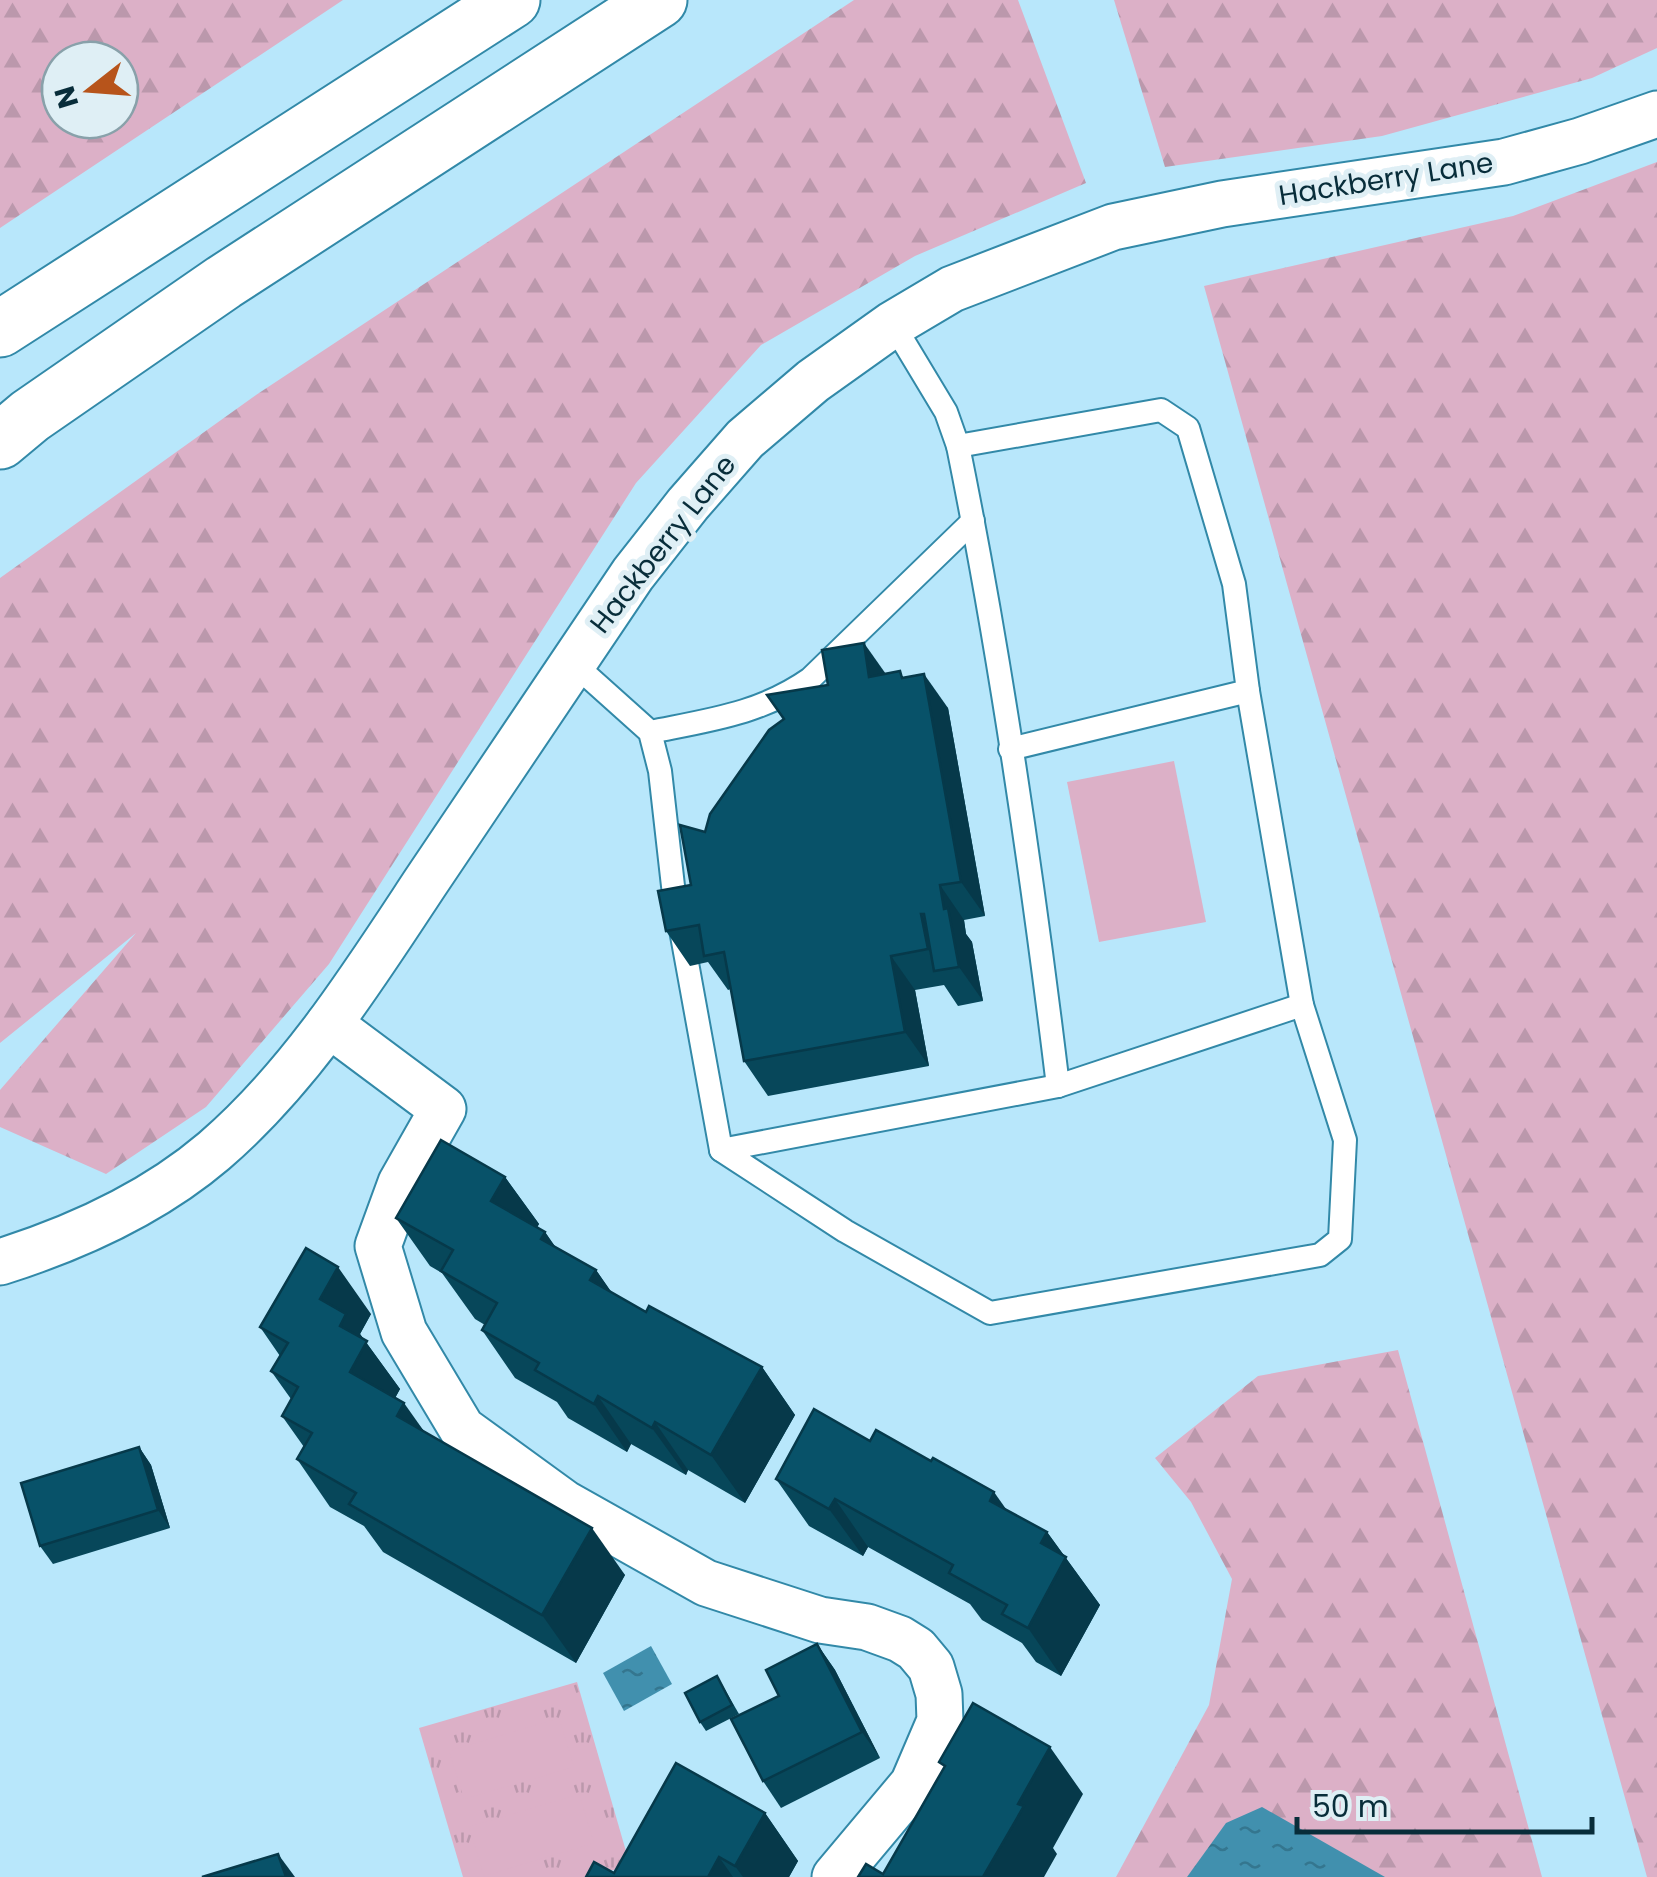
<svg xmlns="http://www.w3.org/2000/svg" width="1657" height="1877" viewBox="0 0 1657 1877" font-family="Poppins,sans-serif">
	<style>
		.grass { fill: url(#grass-tufts) }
		.forest { fill: url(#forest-firs); fill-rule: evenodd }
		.pitch { fill: #dcb0c7 }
		.water { fill: url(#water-ripples) }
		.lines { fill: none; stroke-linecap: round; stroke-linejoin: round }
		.service-casing { stroke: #3289a8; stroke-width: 26 }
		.minor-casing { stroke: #3289a8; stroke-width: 49 }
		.motorway-casing { stroke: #3289a8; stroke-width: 59 }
		.service { stroke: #fff; stroke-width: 22 }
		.minor { stroke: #fff; stroke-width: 45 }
		.motorway { stroke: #fff; stroke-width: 55 }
		.wall { fill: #07475a }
		.shaded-wall { fill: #06394a }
		.building { fill: #085269; stroke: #06394a; stroke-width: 2.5 }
		.labels { text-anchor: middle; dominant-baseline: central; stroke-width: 10; stroke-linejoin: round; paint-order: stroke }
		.street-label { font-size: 28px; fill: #082d3a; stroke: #dfeff5 }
	</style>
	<defs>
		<pattern id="grass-tufts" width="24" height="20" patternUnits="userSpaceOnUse" patternTransform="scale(2.5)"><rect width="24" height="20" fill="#dcb0c7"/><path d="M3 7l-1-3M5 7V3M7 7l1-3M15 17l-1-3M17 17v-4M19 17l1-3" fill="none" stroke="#bb98ac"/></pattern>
		<pattern id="forest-firs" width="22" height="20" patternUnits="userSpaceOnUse" patternTransform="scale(2.5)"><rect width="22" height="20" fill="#dcb0c7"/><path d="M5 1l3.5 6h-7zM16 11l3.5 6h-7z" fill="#bb98ac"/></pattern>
		<pattern id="water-ripples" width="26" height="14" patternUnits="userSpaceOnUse" patternTransform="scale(2.5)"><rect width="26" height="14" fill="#4190ae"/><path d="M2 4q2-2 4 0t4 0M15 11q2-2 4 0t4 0" fill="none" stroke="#34768f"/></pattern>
	</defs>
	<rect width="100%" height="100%" fill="#b8e7fb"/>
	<!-- grass -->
	<polygon class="grass" points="577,1682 630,1865 590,1877 463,1877 419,1728"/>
	<!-- forest -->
	<g class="forest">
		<path d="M0 0H343L0 228ZM60 60H120V120H60Z"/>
		<polygon points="854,0 1018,0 1086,183 915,256 761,345 636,483 329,964 206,1107 106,1174 0,1127 0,1090 136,933 0,1043 0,578 256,395"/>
		<polygon points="1114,0 1657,0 1657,48 1592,78 1382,136 1165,167"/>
		<polygon points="1657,162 1657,1877 1647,1877 1204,286 1513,216"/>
		<polygon points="1398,1350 1542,1877 1116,1877 1209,1705 1232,1579 1191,1502 1155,1458 1258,1376"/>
	</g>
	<!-- pitch -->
	<g class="pitch">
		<polygon points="1174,761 1206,922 1099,942 1067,782"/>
		<polygon points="559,1718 574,1767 464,1799 449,1751"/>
		<polygon points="579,1794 594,1843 484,1876 469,1827"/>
	</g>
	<!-- water -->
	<g class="water">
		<polygon points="651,1646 672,1684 624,1711 603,1673"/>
		<polygon points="1262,1807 1385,1877 1187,1877 1226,1823"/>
	</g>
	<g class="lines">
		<!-- service casing -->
		<g class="service-casing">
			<g id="service">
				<path d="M893 324 946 412 958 446C1001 658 1032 872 1058 1086"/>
				<polyline points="958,446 1161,410 1188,428 1234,584 1248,691 1010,749"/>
				<polyline points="573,663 650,732 660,771 673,886 721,1150"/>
				<polyline points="1248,691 1302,1005"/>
				<path d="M650 732C709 720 760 714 810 679L973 521"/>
				<polygon points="1302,1005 1345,1140 1340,1239 1320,1255 990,1313 845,1231 721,1150 1058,1086"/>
			</g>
		</g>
		<!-- minor casing -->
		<g class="minor-casing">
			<g id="minor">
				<polyline points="329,1024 443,1109 401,1183 378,1246 404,1332 462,1429 564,1503 706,1583 820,1620 867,1627 900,1639 916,1649 931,1667 939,1694 940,1721 913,1784 835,1877"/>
				<path d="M0 1262C76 1238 153 1203 214 1151 300 1077 363 977 425 883 494 780 563 677 633 574L688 504 745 439 813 381 893 324 952 289 1113 227 1222 204 1504 162 1580 141 1657 114"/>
			</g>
		</g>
		<!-- motorway casing -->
		<g class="motorway-casing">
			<g id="motorway">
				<polyline points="0,329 512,0"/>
				<polyline points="0,441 30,416 224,282 659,0"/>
			</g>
		</g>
		<!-- service -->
		<use href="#service" class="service"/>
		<!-- minor -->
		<use href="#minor" class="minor"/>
		<!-- motorway -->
		<use href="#motorway" class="motorway"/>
	</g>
	<!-- wall -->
	<g class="wall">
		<polygon points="885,674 905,678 948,708 985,916 964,920 966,934 972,942 983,1001 958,1006 944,985 915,990 929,1066 768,1096 744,1061 731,989 728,990 708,962 690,966 666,931 691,885 705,832"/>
		<polygon points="505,1177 539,1224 537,1227 545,1232 555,1247 596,1270 611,1292 646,1312 762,1367 795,1415 745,1503 688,1470 686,1475 631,1444 627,1452 568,1418 557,1402 515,1378 482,1330 485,1325 475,1319 442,1273 430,1266 396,1218"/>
		<polygon points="371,1314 360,1334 400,1389 395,1398 424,1431 625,1575 576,1663 383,1552 364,1526 330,1507 297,1459 304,1447 282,1416 291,1399 271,1371 280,1356 260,1327"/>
		<polygon points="870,1441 1047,1532 1100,1605 1061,1676 1036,1662 1022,1643 982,1620 970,1604 868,1547 863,1556 809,1526 776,1479"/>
		<polygon points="139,1447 151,1465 170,1528 53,1564 40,1546"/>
		<polygon points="817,1644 835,1670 880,1758 781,1808 763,1781 779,1696"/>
		<polygon points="717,1676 739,1714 706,1731 700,1722"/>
		<polygon points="765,1813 798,1861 789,1877 586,1877 614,1873"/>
	</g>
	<!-- shaded-wall -->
	<g class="shaded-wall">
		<polygon points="864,643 888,677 869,677"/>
		<polygon points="924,674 948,708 985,916 961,882"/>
		<polygon points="940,885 964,920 966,934 972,942 983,1001 959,967 944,909"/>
		<polygon points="921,914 945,949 942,970 928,949"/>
		<polygon points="891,956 915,990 929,1066 905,1032"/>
		<polygon points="505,1177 539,1224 525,1249 491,1201"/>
		<polygon points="545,1232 578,1279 541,1239"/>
		<polygon points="338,1267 371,1314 360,1334 400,1389 383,1420 350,1372 320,1299"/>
		<polygon points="596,1270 629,1317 590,1280"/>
		<polygon points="762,1367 795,1415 745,1503 711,1455"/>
		<polygon points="598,1396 631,1444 627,1452 594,1404"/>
		<polygon points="404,1403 438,1451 397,1416"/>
		<polygon points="655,1422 688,1470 686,1475 652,1428"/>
		<polygon points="139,1447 151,1465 170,1528 158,1510"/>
		<polygon points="994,1492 1028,1540 990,1501"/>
		<polygon points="835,1499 868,1547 863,1556 829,1509"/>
		<polygon points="592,1528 625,1575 576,1663 542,1615"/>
		<polygon points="1047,1532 1100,1605 1061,1676 1028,1628 1041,1543"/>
		<polygon points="817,1644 835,1670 880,1758 862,1732"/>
		<polygon points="1050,1747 1083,1794 1053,1848 1057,1854 1044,1877 983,1877 1018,1804"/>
		<polygon points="765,1813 798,1861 789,1877 743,1877 735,1866"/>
		<polygon points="278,1854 295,1877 286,1877"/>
		<polygon points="719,1857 733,1877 708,1877"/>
	</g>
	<!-- building -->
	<g class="building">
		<polygon points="864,643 869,677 900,671 902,678 924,674 961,882 940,885 944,909 948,908 959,967 934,971 924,914 921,914 928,949 891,956 905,1032 744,1061 724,952 704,956 699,925 666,931 658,891 691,885 680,825 705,832 710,814 769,730 784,719 767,695 828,685 822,650"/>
		<polygon points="441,1140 505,1177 491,1201 545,1232 541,1239 596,1270 590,1280 646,1312 649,1306 762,1367 711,1455 655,1422 652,1428 598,1396 594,1404 535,1370 539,1363 482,1330 497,1303 441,1271 453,1250 396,1218"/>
		<polygon points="306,1248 338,1267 320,1299 346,1314 340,1326 367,1341 350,1372 404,1403 397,1416 592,1528 542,1615 349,1504 356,1493 297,1459 312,1433 282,1416 298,1387 271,1371 288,1343 260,1327"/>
		<polygon points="814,1409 870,1441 876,1430 931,1461 933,1458 994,1492 990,1501 1047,1532 1041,1543 1066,1557 1028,1628 1002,1614 1007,1605 949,1573 953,1565 835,1499 829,1509 776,1479"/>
		<polygon points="139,1447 158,1510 40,1546 21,1483"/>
		<polygon points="817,1644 862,1732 763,1781 731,1719 779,1696 766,1670"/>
		<polygon points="717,1676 732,1705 700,1722 685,1693"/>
		<polygon points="973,1703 1050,1747 1018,1804 1024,1806 983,1877 858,1877 866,1864 883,1874 945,1766 939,1762"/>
		<polygon points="676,1763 765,1813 735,1866 719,1857 708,1877 586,1877 594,1862 614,1873"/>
		<polygon points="278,1854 286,1877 202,1877"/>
	</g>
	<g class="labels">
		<!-- street labels -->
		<g class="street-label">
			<text transform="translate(1386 179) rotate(-9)">Hackberry Lane</text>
			<text transform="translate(663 544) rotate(-52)">Hackberry Lane</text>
		</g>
	</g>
	<!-- north arrow -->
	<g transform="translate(90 90) rotate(253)"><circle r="48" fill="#dfeff5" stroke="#89a1aa" stroke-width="2.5"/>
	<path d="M0-8L18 38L0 25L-18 38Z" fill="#b7541b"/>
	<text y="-15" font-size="28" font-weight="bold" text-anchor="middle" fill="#082d3a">N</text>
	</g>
	<!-- scale -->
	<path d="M1297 1817v15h295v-15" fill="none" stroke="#082d3a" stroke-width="5"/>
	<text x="1312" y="1817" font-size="30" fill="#082d3a" stroke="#dfeff5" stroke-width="8" paint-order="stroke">50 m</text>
</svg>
